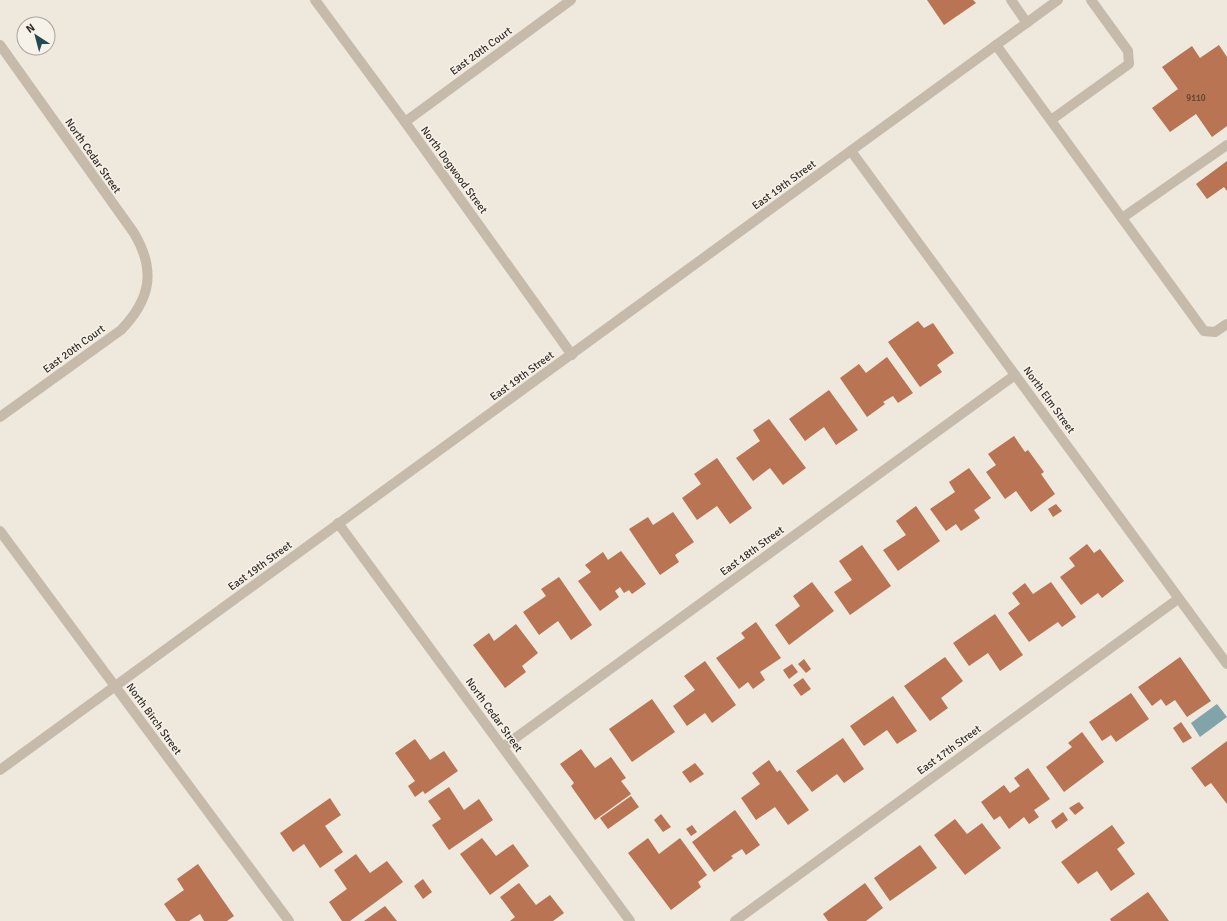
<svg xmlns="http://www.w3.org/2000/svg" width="1227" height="921" viewBox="0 0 1227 921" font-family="Signika,sans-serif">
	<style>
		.water { fill: #80a4a9 }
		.building { fill: #b87453 }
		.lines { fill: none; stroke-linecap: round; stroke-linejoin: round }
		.service { stroke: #c6baab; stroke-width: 10 }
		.minor { stroke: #c6baab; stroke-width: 10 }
		.labels { text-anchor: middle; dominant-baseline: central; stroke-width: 3; stroke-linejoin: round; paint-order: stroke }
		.number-label { font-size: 9px; fill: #564034 }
		.street-label { font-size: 11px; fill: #352e29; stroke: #f7f2e9 }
	</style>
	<rect width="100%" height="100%" fill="#efe8dd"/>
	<!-- water -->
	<polygon class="water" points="1217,704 1227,717 1200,737 1191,723"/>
	<!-- building -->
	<g class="building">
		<polygon points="927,0 973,0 976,3 944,25"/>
		<polygon points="1219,45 1227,57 1227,126 1212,137 1196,114 1170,132 1152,108 1178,89 1162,67 1192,46 1200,58"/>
		<polygon points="1227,161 1227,191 1224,187 1207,199 1196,184"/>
		<polygon points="918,321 924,328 933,323 954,353 937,365 942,372 920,387 888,342"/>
		<polygon points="887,357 913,393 898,403 893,396 883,402 885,404 867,417 840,378 859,364 866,373"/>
		<polygon points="829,390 858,430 836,445 824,427 805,441 789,419"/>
		<polygon points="769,419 806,468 783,485 770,468 753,481 736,458 760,441 753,430"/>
		<polygon points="1014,436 1025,452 1028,450 1044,472 1041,474 1055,494 1031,512 1016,491 1005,499 986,472 996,465 988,454"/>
		<polygon points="717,458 752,508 730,524 717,506 697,520 682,498 701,484 694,474"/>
		<polygon points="969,468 991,498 974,510 980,518 961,531 956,524 946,531 930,509 955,492 949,482"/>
		<polygon points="1056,504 1062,511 1053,517 1048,509"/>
		<polygon points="916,506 940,541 898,571 883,550 906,535 896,521"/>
		<polygon points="673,512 694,542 675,555 679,562 660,575 629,529 648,517 653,525"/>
		<polygon points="1087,544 1094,553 1100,549 1124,581 1102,598 1098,593 1081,605 1060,577 1075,566 1069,558"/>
		<polygon points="862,545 891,586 850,615 834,592 852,580 839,561"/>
		<polygon points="621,551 646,584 632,594 629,590 624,593 620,587 615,591 619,597 600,611 578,581 591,572 585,565 603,552 608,560"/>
		<polygon points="559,577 592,625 571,640 558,621 539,635 523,612 546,596 541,589"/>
		<polygon points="812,582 834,611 789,645 775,625 800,606 793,596"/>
		<polygon points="1051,582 1076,617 1062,627 1058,622 1029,642 1008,613 1020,604 1012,593 1025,583 1033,594"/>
		<polygon points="995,614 1023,655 1000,671 988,653 969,666 953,643"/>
		<polygon points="756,622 781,658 760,672 765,680 753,689 748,682 739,689 716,658 745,638 741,633"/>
		<polygon points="516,624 538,653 522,666 526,672 505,688 473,645 489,633 494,641"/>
		<polygon points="945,657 963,681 941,698 948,708 930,721 904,686"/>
		<polygon points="1180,657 1211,701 1187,717 1175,700 1166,706 1161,699 1152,706 1138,687"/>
		<polygon points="804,659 811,669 806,673 798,664"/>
		<polygon points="705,661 736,705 712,723 705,713 687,726 673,706 695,690 684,676"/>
		<polygon points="792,664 798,672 789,679 783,670"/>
		<polygon points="803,678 811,689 801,696 793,685"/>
		<polygon points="1131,693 1149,719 1116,742 1111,735 1102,741 1089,722"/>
		<polygon points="893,696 917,731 897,744 887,730 864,746 850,726"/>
		<polygon points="652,699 675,732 632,762 609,729"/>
		<polygon points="1181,722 1192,738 1183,743 1173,728"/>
		<polygon points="1082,732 1104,762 1064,792 1046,767 1072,747 1068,743"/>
		<polygon points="843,738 864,769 844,783 837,774 812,792 796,771"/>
		<polygon points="415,739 430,760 444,751 458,771 425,794 423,791 415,797 408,786 415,781 395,753"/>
		<polygon points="1227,741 1227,804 1211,783 1205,787 1191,768"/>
		<polygon points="581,749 595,768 611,757 626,778 621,781 631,794 595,820 571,786 574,783 560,764"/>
		<polygon points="769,760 777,772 780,770 809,810 788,825 775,807 756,820 741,798 760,784 752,773"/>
		<polygon points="695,763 704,774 690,783 682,772"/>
		<polygon points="1028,768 1050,799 1034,810 1039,817 1029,824 1024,817 1009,829 1000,816 994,820 981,802 1004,785 1010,793 1020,786 1014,778"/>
		<polygon points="449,787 464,810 479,799 493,820 449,850 432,825 441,819 428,801"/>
		<polygon points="631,796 639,807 608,829 600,818"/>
		<polygon points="330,798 341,815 325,826 343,852 320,868 304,844 293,852 280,833"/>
		<polygon points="1079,802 1084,808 1075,815 1069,808"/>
		<polygon points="735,810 760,845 746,855 742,849 731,856 733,858 714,872 692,842"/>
		<polygon points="1063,812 1068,820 1056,829 1051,821"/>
		<polygon points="661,814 671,827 663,832 654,820"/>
		<polygon points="955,819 967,834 982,823 1001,848 965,875 934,835"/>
		<polygon points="692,825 697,832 691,836 686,829"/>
		<polygon points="1112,825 1125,843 1117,849 1135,874 1111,891 1097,871 1078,884 1061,862"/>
		<polygon points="482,838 496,856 513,844 529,866 490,895 460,854"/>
		<polygon points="648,838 659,854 680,838 707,875 698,882 701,887 671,910 628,853"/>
		<polygon points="920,845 937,868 890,901 874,878"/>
		<polygon points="356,854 370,873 387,861 403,882 350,921 342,921 329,902 347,889 334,870"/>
		<polygon points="198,864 234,916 227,921 204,921 200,914 189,921 176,921 164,904 184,890 177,879"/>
		<polygon points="423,879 432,892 423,899 414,886"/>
		<polygon points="519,883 536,905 550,895 564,913 553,921 510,921 515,917 500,897"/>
		<polygon points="865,883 883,908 866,921 828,921 823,914"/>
		<polygon points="1148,892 1169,921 1111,921 1110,919"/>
		<polygon points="385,906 397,921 364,921"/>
	</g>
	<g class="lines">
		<!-- service -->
		<g class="service">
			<polyline points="1011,0 1027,23"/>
			<polyline points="996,45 1204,331 1215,332 1227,324"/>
			<polyline points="1051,120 1129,64 1128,51 1091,0"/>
			<polyline points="1122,218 1227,145"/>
		</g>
		<!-- minor -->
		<g class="minor">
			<polyline points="315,0 405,122 572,355"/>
			<path d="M0 45 134 233C156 270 151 299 121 330L0 417"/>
			<polyline points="405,122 571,0"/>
			<polyline points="851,151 1227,664"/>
			<polyline points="338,523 630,921"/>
			<polyline points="0,531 289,921"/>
			<polyline points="503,747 1015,375"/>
			<polyline points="0,770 1058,0"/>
			<polyline points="735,921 1178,599"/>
		</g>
	</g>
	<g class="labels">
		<!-- number labels -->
		<g class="number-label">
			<text x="1196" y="98">9110</text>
		</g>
		<!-- street labels -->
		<g class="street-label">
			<text transform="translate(481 51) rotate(-36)">East 20th Court</text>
			<text transform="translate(93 156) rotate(55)">North Cedar Street</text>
			<text transform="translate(454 170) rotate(54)">North Dogwood Street</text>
			<text transform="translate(784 185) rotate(-36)">East 19th Street</text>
			<text transform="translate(74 349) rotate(-36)">East 20th Court</text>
			<text transform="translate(522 376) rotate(-36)">East 19th Street</text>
			<text transform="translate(1049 400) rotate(54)">North Elm Street</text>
			<text transform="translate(752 551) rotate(-36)">East 18th Street</text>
			<text transform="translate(260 566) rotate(-36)">East 19th Street</text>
			<text transform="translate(494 715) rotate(54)">North Cedar Street</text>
			<text transform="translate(154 719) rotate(54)">North Birch Street</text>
			<text transform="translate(949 750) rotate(-36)">East 17th Street</text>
		</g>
	</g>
	<!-- north arrow -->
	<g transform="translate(36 36) rotate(324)"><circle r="19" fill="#f7f2e9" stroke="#a9a49c"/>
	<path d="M0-3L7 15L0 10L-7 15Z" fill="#234a51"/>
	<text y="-6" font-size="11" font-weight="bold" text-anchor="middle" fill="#352e29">N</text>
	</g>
</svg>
